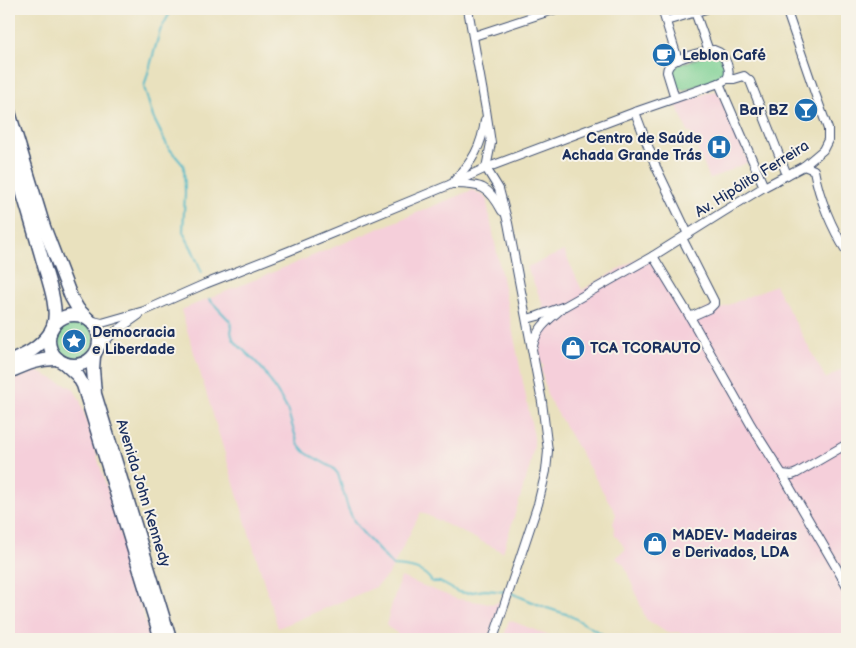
<svg xmlns="http://www.w3.org/2000/svg" width="856" height="648" viewBox="0 0 856 648" font-family="'Balsamiq Sans',sans-serif">
	<style>
		.built { fill: #f5cfda }
		.green { fill: #7cd093; stroke: #4c8078 }
		.lines { fill: none; stroke-linecap: round; stroke-linejoin: round }
		.stream { stroke: #4cb8c8; stroke-width: 2 }
		.minor-casing { stroke: #3a4a6c; stroke-width: 10 }
		.primary-casing { stroke: #3a4a6c; stroke-width: 15 }
		.trunk-casing { stroke: #3a4a6c; stroke-width: 15 }
		.minor { stroke: #fff; stroke-width: 8 }
		.primary { stroke: #fff; stroke-width: 12 }
		.trunk { stroke: #fff; stroke-width: 12 }
		.labels { text-anchor: middle; dominant-baseline: central; stroke-width: 4; stroke-linejoin: round; paint-order: stroke }
		.poi-label { font-size: 15px; font-weight: bold; fill: #1b2f5e; stroke: #f7f3e8; text-anchor: start }
		.street-label { font-size: 15px; fill: #1b2f5e; stroke: #f7f3e8 }
	</style>
	<rect width="100%" height="100%" fill="#f7f3e8"/>
	<filter id="ink" filterUnits="userSpaceOnUse"><feTurbulence type="fractalNoise" baseFrequency=".02" numOctaves="2"/><feDisplacementMap in="SourceGraphic" scale="10" xChannelSelector="R" yChannelSelector="G"/><feConvolveMatrix kernelMatrix="1 2 1 2 8 2 1 2 1" color-interpolation-filters="sRGB"/></filter>
	<filter id="wash" filterUnits="userSpaceOnUse"><feTurbulence type="fractalNoise" baseFrequency=".0096" numOctaves="4" result="noise"/><feDisplacementMap in="SourceGraphic" scale="20" xChannelSelector="R" yChannelSelector="G"/><feGaussianBlur stdDeviation="1.12" result="paint"/><feColorMatrix in="noise" values="0 0 0 0 0 0 0 0 0 0 0 0 0 0 0 0 0 1.4 0 .05"/><feComposite in="paint" operator="in"/></filter>
	<g filter="url(#wash)">
		<rect width="100%" height="100%" fill="#e9e1be"/>
		<!-- built -->
		<g class="built">
			<polygon points="713,91 718,92 748,162 710,179 690,132 688,132 676,104"/>
			<polygon points="472,190 483,195 487,200 487,203 534,437 534,446 530,466 503,552 421,512 389,574 376,587 278,628 181,310"/>
			<polygon points="564,251 582,290 647,253 687,318 718,304 703,316 775,285 826,379 847,366 847,639 687,639 679,632 667,633 646,619 627,572 624,565 616,558 626,549 615,535 613,524 616,514 547,395 541,369 544,367 541,363 539,353 543,305 527,267"/>
			<polygon points="36,371 73,388 80,400 115,514 150,639 9,639 9,382"/>
			<polygon points="401,577 457,599 494,604 500,601 488,639 397,639 397,633 389,628 386,625 393,600"/>
			<polygon points="509,620 558,639 503,639"/>
		</g>
		<!-- green -->
		<g class="green">
			<path d="M712 54C721 54 723 63 726 70L723 76 720 79 683 90 678 88 673 73 672 71 675 66Z"/>
			<circle cx="74" cy="340" r="20"/>
		</g>
		<g class="lines">
			<!-- stream -->
			<g class="stream">
				<polyline points="172,9 160,31 144,87 153,117 168,147 184,166 185,193 183,232 192,249 202,273"/>
				<path d="M209 299 229 320 232 327 231 332 233 339 238 345 255 361 264 371 282 400 287 409 298 444 306 453 333 468 338 474 348 508 354 521 362 532 393 566C408 567 424 568 432 582H440L458 592 466 593 485 590 507 592"/>
				<polyline points="511,593 547,608 569,615 611,639"/>
			</g>
		</g>
	</g>
	<g filter="url(#ink)">
		<g class="lines">
			<!-- minor casing -->
			<g class="minor-casing">
				<g id="minor">
					<polyline points="468,9 486,110 491,143 486,168 499,189 508,223 542,402 548,451 546,471 538,504 493,639"/>
					<polyline points="662,9 678,60"/>
					<polyline points="695,12 709,51"/>
					<polyline points="666,21 706,9"/>
					<polyline points="474,36 556,9"/>
					<polyline points="727,79 734,79 744,76 750,81 787,175"/>
					<path d="M675 98 667 72C667 68 669 65 673 62 677 59 709 49 714 50 721 52 725 57 727 64 729 69 730 73 727 79L719 83"/>
					<path d="M804 166 814 170C819 198 832 229 847 252"/>
					<path d="M455 180C472 162 482 146 485 120"/>
					<path d="M454 184C481 184 489 186 502 211"/>
					<polyline points="688,234 656,167 635,112 719,83 764,187"/>
					<polyline points="682,238 714,301 714,304 710,308 690,317"/>
					<polyline points="653,256 690,317 751,425 782,474 847,586"/>
					<polyline points="527,319 538,316 565,306 653,256 723,212 764,187 804,166 823,150 828,140 828,129 816,96 786,9"/>
					<polyline points="89,320 102,323 144,311 205,284 289,251 449,185 486,168 635,112"/>
					<path d="M533 346C536 329 548 320 560 310"/>
					<polyline points="98,349 112,334 139,315"/>
					<polyline points="782,474 792,475 797,473 847,444"/>
				</g>
			</g>
			<!-- primary casing -->
			<g class="primary-casing">
				<g id="primary">
					<path d="M9 362C27 354 38 349 50 333"/>
					<path d="M9 372C25 365 40 358 58 359"/>
				</g>
			</g>
			<!-- trunk casing -->
			<g class="trunk-casing">
				<g id="trunk">
					<polyline points="9,112 44,227 71,297 78,309 89,320"/>
					<path d="M9 146C20 185 32 223 43 262 48 280 59 308 53 326"/>
					<circle cx="74" cy="340" r="25"/>
					<polyline points="94,356 93,369 95,394 170,639"/>
					<polyline points="64,363 78,376 83,385 161,639"/>
				</g>
			</g>
			<!-- minor -->
			<use href="#minor" class="minor"/>
			<!-- primary -->
			<use href="#primary" class="primary"/>
			<!-- trunk -->
			<use href="#trunk" class="trunk"/>
		</g>
	</g>
	<!-- icons -->
	<defs>
		<g id="cafe-disc" transform="scale(1.25)"><circle r="9.5" fill="#1f6fb2" stroke="#f7f3e8"/><path d="M-5.5-4.5H6V0H3Q3 3.5 0 3.5H-2.5Q-5.5 3.5-5.5 0ZM3-3.2v2h1.7v-2ZM-6 4.5H4V6H-6Z" fill="#fff"/></g>
		<g id="bar-disc" transform="scale(1.25)"><circle r="9.5" fill="#1f6fb2" stroke="#f7f3e8"/><path d="M-6-5H6L.8 .8V4.5H3.5V6h-7V4.5H-.8V.8Z" fill="#fff"/></g>
		<g id="hospital-disc" transform="scale(1.25)"><circle r="9.5" fill="#1f6fb2" stroke="#f7f3e8"/><path d="M-5-5h3v3.5h4V-5h3V5h-3V1.5h-4V5h-3Z" fill="#fff"/></g>
		<g id="sight-disc" transform="scale(1.25)"><circle r="9.5" fill="#1f6fb2" stroke="#f7f3e8"/><path d="M0-6L1.8-2.2L6-1.7L2.9 1.2L3.7 5.4L0 3.3L-3.7 5.4L-2.9 1.2L-6-1.7L-1.8-2.2Z" fill="#fff"/></g>
		<g id="shop-disc" transform="scale(1.25)"><circle r="9.5" fill="#1f6fb2" stroke="#f7f3e8"/><path d="M-5-2.5h2.3a2.7 3.5 0 0 1 5.4 0H5L5.5 6h-11ZM-1.5-2.5h3a1.5 2.3 0 0 0-3 0Z" fill="#fff"/></g>
	</defs>
	<g fill-rule="evenodd">
		<use href="#cafe-disc" x="664" y="55"/>
		<use href="#bar-disc" x="806" y="110"/>
		<use href="#hospital-disc" x="719" y="147"/>
		<use href="#sight-disc" x="74" y="341"/>
		<use href="#shop-disc" x="573" y="348"/>
		<use href="#shop-disc" x="655" y="544"/>
	</g>
	<g class="labels">
		<!-- poi labels -->
		<g class="poi-label">
			<text x="682" y="55">Leblon Café</text>
			<text x="788" y="110" text-anchor="end">Bar BZ</text>
			<text x="702" y="138" text-anchor="end">Centro de Saúde<tspan x="702" dy="17">Achada Grande Trás</tspan></text>
			<text x="92" y="332">Democracia<tspan x="92" dy="17">e Liberdade</tspan></text>
			<text x="590" y="348">TCA TCORAUTO</text>
			<text x="672" y="535">MADEV- Madeiras<tspan x="672" dy="17">e Derivados, LDA</tspan></text>
		</g>
		<!-- street labels -->
		<g class="street-label">
			<text transform="translate(752 179) rotate(-32)">Av. Hipólito Ferreira</text>
			<text transform="translate(143 493) rotate(73)">Avenida John Kennedy</text>
		</g>
	</g>
	<!-- margin -->
	<rect width="856" height="648" fill="none" stroke="#f7f3e8" stroke-width="30"/>
</svg>
